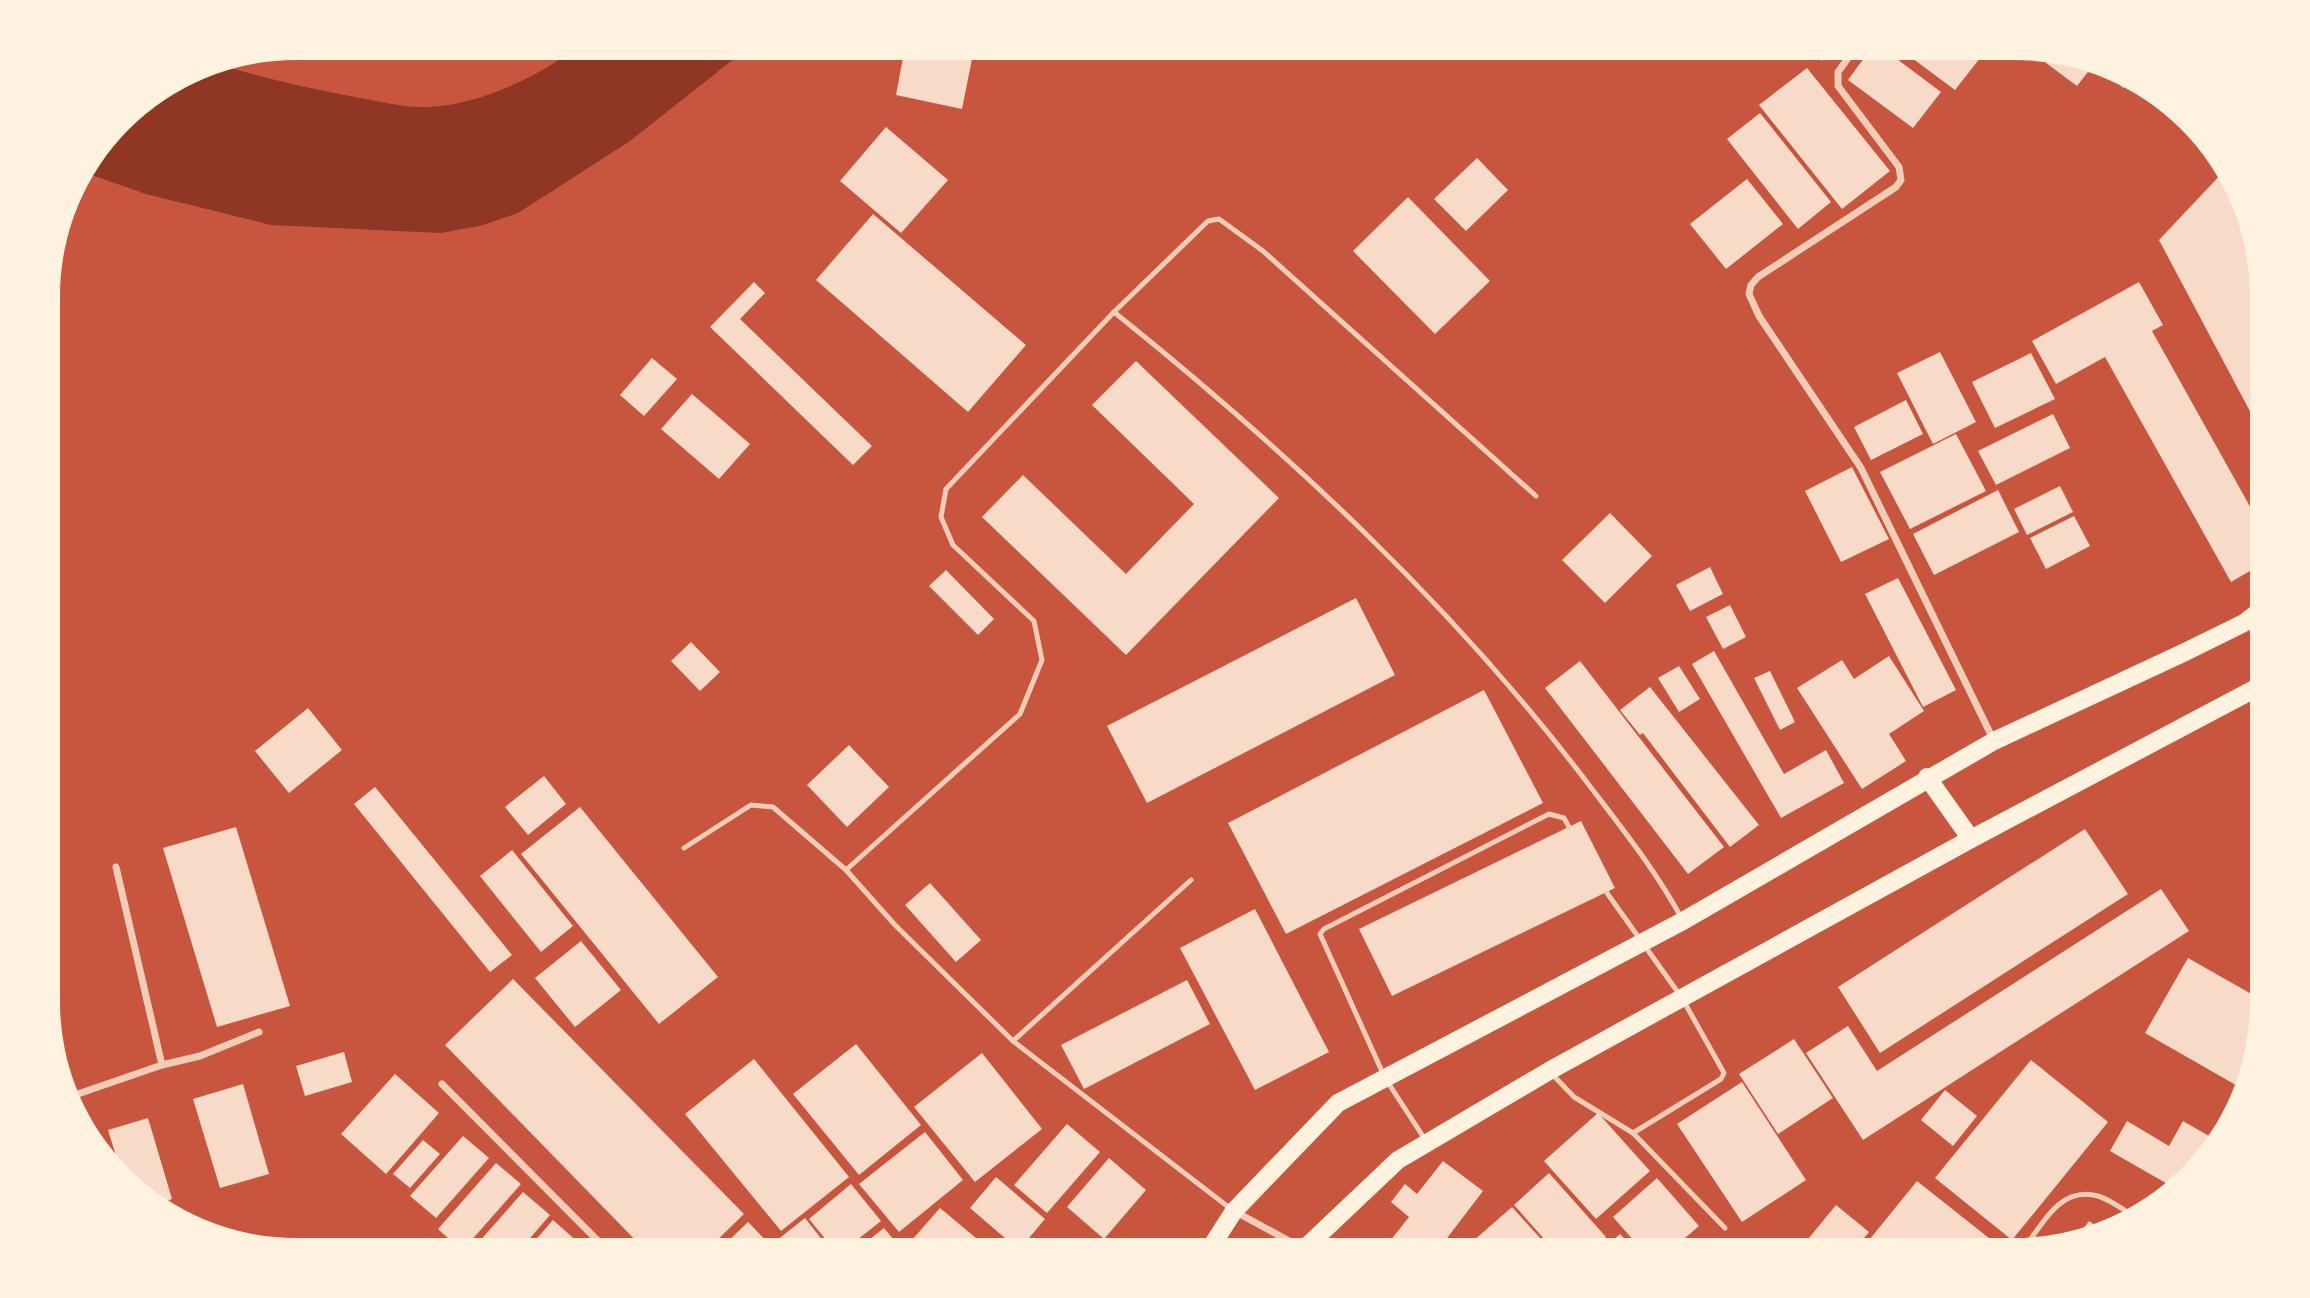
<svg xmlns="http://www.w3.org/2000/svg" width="2310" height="1298" viewBox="0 0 2310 1298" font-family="Montserrat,sans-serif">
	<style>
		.water { fill: #8f3625 }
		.building { fill: #f7dbc8 }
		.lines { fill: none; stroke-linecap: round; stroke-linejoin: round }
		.service { stroke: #f1ccb7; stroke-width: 5 }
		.minor { stroke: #f1ccb7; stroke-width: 7 }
		.primary { stroke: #fff3e0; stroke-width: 18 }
	</style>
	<rect width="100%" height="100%" fill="#c8553d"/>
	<!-- water -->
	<path class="water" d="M577 47H749L630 141 518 213 480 226 440 233 271 225 146 194 83 172 131 109 201 66 214 63C262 78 311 89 360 98 383 102 406 108 429 107 478 105 539 77 577 47Z"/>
	<!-- building -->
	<g class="building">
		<polygon points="905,47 972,59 962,109 896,95"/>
		<polygon points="1803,47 1832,47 1822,61"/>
		<polygon points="1872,47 1881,47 1941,92 1913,128 1848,80"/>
		<polygon points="1897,47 1976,47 1984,53 1955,90"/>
		<polygon points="1989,47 2012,47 2003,58"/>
		<polygon points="2030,51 2059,59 2091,68 2077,86"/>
		<polygon points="1807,68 1890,171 1842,209 1759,105"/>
		<polygon points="2108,72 2133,79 2123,88"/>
		<polygon points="1760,113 1831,202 1798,229 1727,139"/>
		<polygon points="886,127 948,180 901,233 840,181"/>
		<polygon points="1477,158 1508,190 1466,231 1434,199"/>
		<polygon points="2225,170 2262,279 2262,434 2159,240"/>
		<polygon points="1747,179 1783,224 1726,269 1690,224"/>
		<polygon points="1408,197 1490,281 1435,334 1353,251"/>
		<polygon points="873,214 1026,345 968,412 816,280"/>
		<polygon points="754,282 765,293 740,319 872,446 853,465 710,327"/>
		<polygon points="2139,282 2163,325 2152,331 2262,528 2262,564 2231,582 2105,357 2056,384 2032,341"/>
		<polygon points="1940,352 1976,422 1933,444 1897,373"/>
		<polygon points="2031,353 2055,399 1995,428 1972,382"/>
		<polygon points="652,358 677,379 644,416 620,395"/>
		<polygon points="1136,361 1279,498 1126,655 982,517 1023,475 1126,574 1194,504 1092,405"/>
		<polygon points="692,394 750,444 719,479 661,429"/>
		<polygon points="1906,400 1923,434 1871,460 1854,427"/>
		<polygon points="2053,414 2070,448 1996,485 1978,451"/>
		<polygon points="1956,434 1986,491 1910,529 1880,472"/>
		<polygon points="1852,467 1889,539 1841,562 1805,491"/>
		<polygon points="2060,486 2073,512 2027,535 2014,509"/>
		<polygon points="1998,490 2019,532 1934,575 1913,534"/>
		<polygon points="1610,513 1652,556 1605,603 1562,560"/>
		<polygon points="2074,516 2090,546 2046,569 2030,538"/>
		<polygon points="1710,567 1723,594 1690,611 1676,585"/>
		<polygon points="946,570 994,619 978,635 929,586"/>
		<polygon points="1898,578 1956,690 1923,707 1865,594"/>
		<polygon points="1356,598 1395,675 1147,803 1107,726"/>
		<polygon points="1730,605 1746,637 1723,649 1706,617"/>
		<polygon points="691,642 720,672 700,691 671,661"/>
		<polygon points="1714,651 1784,774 1826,750 1844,783 1781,818 1692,664"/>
		<polygon points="1889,656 1924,711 1889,734 1906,761 1862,789 1797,688 1842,660 1854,679"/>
		<polygon points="1580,661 1724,847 1688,874 1545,688"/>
		<polygon points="1679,666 1700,699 1679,712 1658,678"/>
		<polygon points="1770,671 1795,722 1780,730 1754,678"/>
		<polygon points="1650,687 1759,825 1730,847 1643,733 1640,735 1620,710"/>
		<polygon points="1484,690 1543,803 1286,934 1228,823"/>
		<polygon points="308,708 342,750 289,793 255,751"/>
		<polygon points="849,745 889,787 847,827 807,785"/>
		<polygon points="544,776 566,804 528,835 505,807"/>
		<polygon points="375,787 512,955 490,972 354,804"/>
		<polygon points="580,807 718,977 659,1024 521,854"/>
		<polygon points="1581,821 1615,888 1392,996 1359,929"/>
		<polygon points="236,827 290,1006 217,1027 163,848"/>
		<polygon points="2085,829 2128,894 1880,1053 1838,987"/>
		<polygon points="512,850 573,926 541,952 480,876"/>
		<polygon points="930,883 981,940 956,962 905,905"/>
		<polygon points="2161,889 2189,931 1863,1140 1806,1053 1848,1026 1877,1071"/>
		<polygon points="1255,909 1329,1052 1255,1090 1180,948"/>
		<polygon points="581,941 621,990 575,1027 535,978"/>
		<polygon points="2188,958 2262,1000 2262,1019 2241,1088 2145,1033"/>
		<polygon points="513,979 744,1214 706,1251 646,1251 445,1045"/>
		<polygon points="1187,980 1210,1024 1084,1089 1061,1045"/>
		<polygon points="1794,1039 1833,1098 1778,1134 1739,1074"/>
		<polygon points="856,1044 921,1125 859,1175 793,1094"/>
		<polygon points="344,1052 352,1082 305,1096 296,1066"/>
		<polygon points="982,1053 1042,1129 975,1182 914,1107"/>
		<polygon points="754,1059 849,1177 781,1231 685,1114"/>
		<polygon points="2031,1060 2108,1122 2012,1240 1935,1178"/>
		<polygon points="395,1074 439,1113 386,1174 341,1134"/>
		<polygon points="1742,1082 1806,1180 1742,1222 1677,1124"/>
		<polygon points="243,1084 269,1174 220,1188 193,1099"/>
		<polygon points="1945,1090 1977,1116 1953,1146 1921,1120"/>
		<polygon points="1598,1113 1650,1171 1596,1219 1544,1161"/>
		<polygon points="148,1118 172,1199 157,1204 120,1169 108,1130"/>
		<polygon points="2127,1121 2169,1146 2183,1121 2216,1140 2171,1186 2110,1151"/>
		<polygon points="1067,1124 1100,1152 1047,1213 1014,1185"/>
		<polygon points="925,1132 963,1180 899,1232 859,1184"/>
		<polygon points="463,1136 489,1158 436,1218 410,1196"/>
		<polygon points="423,1140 440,1154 410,1188 393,1174"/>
		<polygon points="1109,1158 1146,1190 1104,1239 1067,1207"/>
		<polygon points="1443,1161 1483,1191 1438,1250 1402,1250 1390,1241 1409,1217 1391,1202 1405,1184 1417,1194"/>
		<polygon points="496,1163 521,1184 462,1251 438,1229"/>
		<polygon points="1549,1173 1606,1237 1591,1250 1554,1250 1514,1205"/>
		<polygon points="996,1177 1045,1219 1019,1250 970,1208"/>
		<polygon points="1657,1178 1699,1226 1671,1250 1642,1250 1613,1217"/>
		<polygon points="1917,1181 2004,1250 1861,1250"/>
		<polygon points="851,1184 881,1221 843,1251 835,1251 809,1219"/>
		<polygon points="523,1192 550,1215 519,1251 471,1251"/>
		<polygon points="1836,1205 1869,1232 1854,1250 1799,1250"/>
		<polygon points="1512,1207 1551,1250 1479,1250 1472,1242"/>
		<polygon points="940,1208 976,1238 965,1251 908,1251 905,1248"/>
		<polygon points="805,1218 831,1251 783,1251 776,1241"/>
		<polygon points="553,1220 588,1251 526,1251"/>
		<polygon points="2089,1221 2101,1229 2078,1236"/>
		<polygon points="748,1222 776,1251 718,1251"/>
		<polygon points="884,1228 903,1251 855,1251"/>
		<polygon points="1620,1234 1635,1250 1602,1250"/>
	</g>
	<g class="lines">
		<!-- service -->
		<g class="service">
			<polyline points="1114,312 946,489 941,517 953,545 1034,621 1042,660 1020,714 846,870 895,925 1013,1041 1231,1209"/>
			<path d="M1536 496 1263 251 1219 219 1208 221 1114 312C1287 451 1451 604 1586 781 1620 826 1655 869 1682 919"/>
			<polyline points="684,848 751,805 773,807 846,870"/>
			<polyline points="1607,893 1682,998 1724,1073 1721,1079 1633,1133"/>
			<polyline points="1013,1041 1191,880"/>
			<polyline points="1551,1073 1574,1097 1633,1133 1725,1228"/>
			<polyline points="1426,1141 1385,1078 1320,934 1324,929 1549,814 1564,818 1569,827"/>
			<path d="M2023 1250C2042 1225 2060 1185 2098 1196 2111 1200 2125 1211 2137 1218"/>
		</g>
		<!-- minor -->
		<g class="minor">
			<polyline points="1856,47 1838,72 1838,86 1899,167 1901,180 1896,187 1758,277 1751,285 1749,294 1759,316 1861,468 1994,741"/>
			<polyline points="162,1065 200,1056 259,1032"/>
			<polyline points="442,1084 608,1251"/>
			<polyline points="72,1096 162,1065 116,867"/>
			<polyline points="1236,1212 1302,1248"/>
		</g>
		<!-- primary -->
		<g class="primary">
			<polyline points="1927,777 1971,839"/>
			<polyline points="1209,1250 1234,1211 1338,1103 1683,921 1994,741 2183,653 2244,623 2262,609"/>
			<polyline points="1303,1250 1398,1160 1427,1143 1549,1071 1971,839 2262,685"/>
		</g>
	</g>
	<!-- crop -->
	<path d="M0 0H2310V1298H0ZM296 60H2014A236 236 0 0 1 2250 296V1002A236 236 0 0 1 2014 1238H296A236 236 0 0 1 60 1002V296A236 236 0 0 1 296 60Z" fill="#fff3e0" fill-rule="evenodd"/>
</svg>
